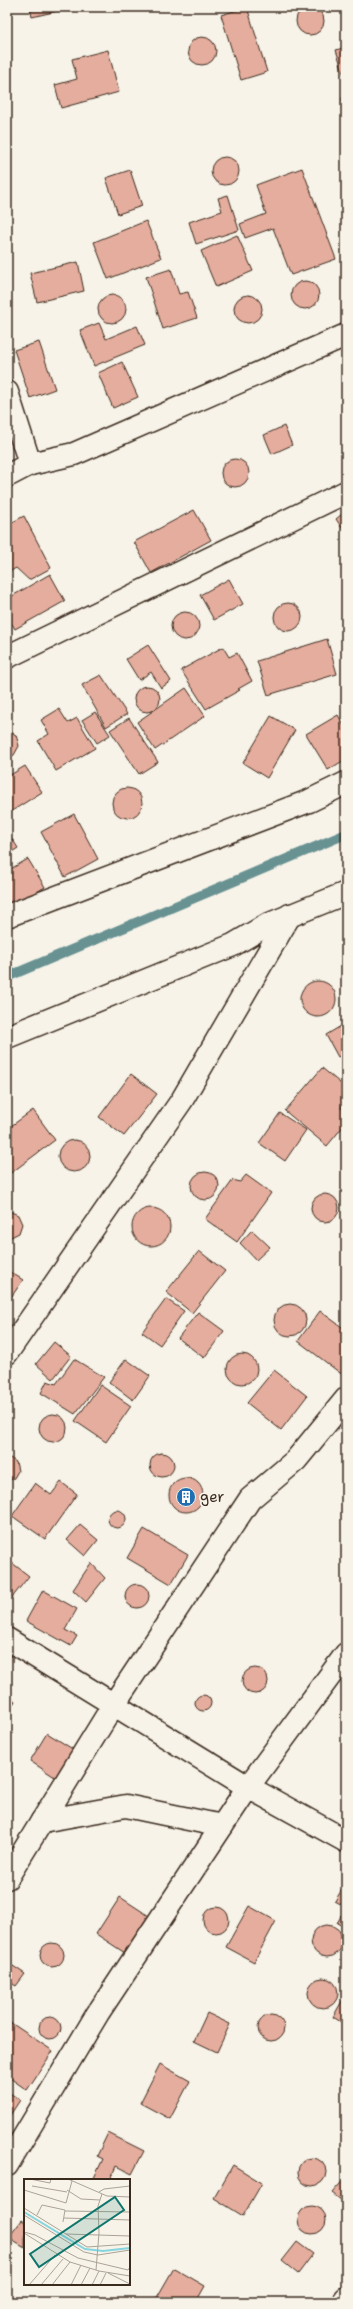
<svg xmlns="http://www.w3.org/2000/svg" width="353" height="2309" viewBox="0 0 353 2309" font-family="'Shantell Sans',sans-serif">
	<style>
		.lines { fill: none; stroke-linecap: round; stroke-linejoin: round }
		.stream { stroke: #679192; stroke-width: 10 }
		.building { fill: #e5ad9d; stroke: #3b2a1e }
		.minor-casing { stroke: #3b2a1e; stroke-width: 25 }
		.major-casing { stroke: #3b2a1e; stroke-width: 25 }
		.minor { stroke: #f7f3e8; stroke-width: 22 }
		.major { stroke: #f7f3e8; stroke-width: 22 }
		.labels { text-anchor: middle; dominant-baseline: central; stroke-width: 3.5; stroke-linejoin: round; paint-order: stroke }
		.poi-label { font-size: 15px; fill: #3b2a1e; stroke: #f7f3e8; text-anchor: start }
		.inset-river { fill: none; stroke: #85d5e0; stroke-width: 2 }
		.inset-road { fill: none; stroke: #aca397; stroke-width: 1 }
		.view { fill: #0f766e; fill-opacity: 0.15; stroke: #0f766e; stroke-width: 2 }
		.inset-edge { fill: none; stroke: #3b2a1e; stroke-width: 2 }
	</style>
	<rect width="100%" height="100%" fill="#f7f3e8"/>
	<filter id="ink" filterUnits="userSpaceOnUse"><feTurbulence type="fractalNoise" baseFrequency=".025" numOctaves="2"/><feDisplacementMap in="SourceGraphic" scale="8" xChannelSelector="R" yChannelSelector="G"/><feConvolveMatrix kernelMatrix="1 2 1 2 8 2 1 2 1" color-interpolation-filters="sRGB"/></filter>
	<g filter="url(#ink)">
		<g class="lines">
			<!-- stream -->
			<polyline class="stream" points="7,977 346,834"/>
		</g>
		<!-- building -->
		<g class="building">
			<circle cx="310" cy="21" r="14"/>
			<polygon points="30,7 75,7 32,17"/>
			<polygon points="247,7 267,72 241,80 221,15"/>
			<circle cx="202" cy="51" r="14"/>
			<polygon points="346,47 346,81 336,50"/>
			<polygon points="108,50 119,92 61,108 55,85 77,79 72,59"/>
			<polygon points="346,97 346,125 342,98"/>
			<circle cx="225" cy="171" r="14"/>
			<polygon points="302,168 336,259 291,275 273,228 245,238 240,224 266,214 256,185"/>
			<polygon points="130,170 142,206 118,214 106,178"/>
			<polygon points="228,195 239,230 196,244 189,222 222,211 218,198"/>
			<polygon points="146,221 161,258 108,279 94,242"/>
			<polygon points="237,235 253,271 216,287 201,251"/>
			<polygon points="78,262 84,291 37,302 30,273"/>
			<polygon points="171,269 179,294 188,292 197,318 163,329 146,277"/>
			<circle cx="305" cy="295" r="14"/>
			<circle cx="248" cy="309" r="14"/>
			<circle cx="112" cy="309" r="14"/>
			<polygon points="99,323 106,339 137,326 145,345 94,366 80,330"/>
			<polygon points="39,342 55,389 30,398 14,350"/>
			<polygon points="122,362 138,397 113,408 98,373"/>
			<polygon points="284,426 292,445 272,454 264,435"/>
			<circle cx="235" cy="473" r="14"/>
			<polygon points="194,510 211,540 151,573 134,542"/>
			<polygon points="346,511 346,534 336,519"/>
			<polygon points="24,516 51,568 29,580 16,568 7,573 7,525"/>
			<polygon points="50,574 65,601 15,629 7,616 7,599"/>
			<polygon points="229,579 243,604 214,620 200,595"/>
			<circle cx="288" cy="617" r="14"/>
			<circle cx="185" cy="626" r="14"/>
			<polygon points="7,626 12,635 7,637"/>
			<polygon points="327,639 337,674 268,695 257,661"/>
			<polygon points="148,645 171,681 161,688 151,672 139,680 126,659"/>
			<polygon points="223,647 229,657 237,653 252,681 238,689 240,690 206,709 181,670"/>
			<polygon points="101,675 127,714 106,727 82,685"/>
			<circle cx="147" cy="699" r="13"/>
			<polygon points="186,688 205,716 155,750 137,722"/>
			<polygon points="59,709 68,723 77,718 95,748 56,771 38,741 49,734 41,720"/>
			<polygon points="95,712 110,735 97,743 82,720"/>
			<polygon points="338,715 346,729 346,759 328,770 306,734"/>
			<polygon points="271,716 295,730 267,778 243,763"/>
			<polygon points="129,718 158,762 139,774 110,730"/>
			<polygon points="7,730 16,735 19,746 14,755 7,758"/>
			<polygon points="25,766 42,792 7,814 7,777"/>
			<circle cx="127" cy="803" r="15"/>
			<polygon points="74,814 98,859 65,877 41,832"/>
			<polygon points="7,831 18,848 7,855"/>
			<polygon points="28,859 45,887 8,910 7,871"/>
			<circle cx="318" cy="999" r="18"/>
			<polygon points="346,1023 346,1053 338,1057 326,1035"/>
			<polygon points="322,1068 346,1088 346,1095 341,1108 346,1112 346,1123 327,1146 285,1111"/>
			<polygon points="131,1074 157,1094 124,1136 99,1117"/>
			<polygon points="33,1110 55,1140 11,1173 7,1168 7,1129"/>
			<polygon points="280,1113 306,1130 285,1161 259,1143"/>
			<circle cx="74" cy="1156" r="16"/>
			<circle cx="205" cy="1186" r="14"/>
			<polygon points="246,1175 271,1193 237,1242 205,1219 233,1180 240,1182"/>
			<circle cx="325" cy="1208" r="14"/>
			<circle cx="151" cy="1227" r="19"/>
			<polygon points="7,1210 18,1215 22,1224 19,1233 7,1239"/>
			<polygon points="252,1230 270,1247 256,1260 240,1243"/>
			<polygon points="199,1251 225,1271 192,1313 166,1292"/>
			<polygon points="7,1270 23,1280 7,1303"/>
			<polygon points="166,1299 184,1311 160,1345 142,1332"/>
			<circle cx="290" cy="1320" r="16"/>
			<polygon points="320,1311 346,1330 344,1376 298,1341"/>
			<polygon points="198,1312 224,1331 204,1358 178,1338"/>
			<polygon points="54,1342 71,1356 53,1379 36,1364"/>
			<circle cx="242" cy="1369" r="15"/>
			<polygon points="74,1359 104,1377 75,1414 41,1393 47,1381 56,1384"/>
			<polygon points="126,1359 150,1376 133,1400 109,1382"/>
			<polygon points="274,1370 307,1396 281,1430 247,1403"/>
			<polygon points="100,1385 131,1406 106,1442 75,1421"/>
			<circle cx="53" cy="1428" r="14"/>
			<circle cx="162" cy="1465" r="12"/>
			<polygon points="7,1456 16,1462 18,1471 14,1478 7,1482"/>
			<circle cx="186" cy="1495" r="17"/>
			<polygon points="61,1482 77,1494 45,1539 12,1516 35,1483 51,1495"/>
			<circle cx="117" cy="1519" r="9"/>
			<polygon points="80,1525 98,1540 85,1556 67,1540"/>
			<polygon points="144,1529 188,1555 171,1584 127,1558"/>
			<polygon points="7,1559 29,1576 7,1604"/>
			<polygon points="91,1563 105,1578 86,1602 73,1590"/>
			<circle cx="137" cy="1596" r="12"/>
			<polygon points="43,1590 77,1609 65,1630 77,1636 71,1646 26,1621"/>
			<circle cx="255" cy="1681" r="13"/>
			<circle cx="203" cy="1703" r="8"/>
			<polygon points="7,1696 15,1701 7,1714"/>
			<polygon points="47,1733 79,1753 61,1781 30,1761"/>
			<polygon points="341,1891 346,1894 346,1907 335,1901"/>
			<polygon points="120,1897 149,1916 125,1953 96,1934"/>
			<polygon points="249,1906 276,1921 254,1962 226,1947"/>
			<circle cx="216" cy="1920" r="13"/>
			<polygon points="346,1908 346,1928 337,1923"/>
			<circle cx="327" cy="1941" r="16"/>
			<circle cx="52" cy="1955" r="12"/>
			<polygon points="7,1962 25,1974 16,1986 7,1980"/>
			<circle cx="323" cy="1993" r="15"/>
			<polygon points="346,1994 346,2025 333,2017"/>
			<polygon points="207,2013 230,2024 217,2052 194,2041"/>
			<circle cx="271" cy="2028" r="13"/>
			<circle cx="50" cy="2028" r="11"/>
			<polygon points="8,2021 53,2051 27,2090 7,2076"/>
			<polygon points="160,2064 190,2081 170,2119 140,2103"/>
			<polygon points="7,2091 20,2100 7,2120"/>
			<polygon points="108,2133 144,2151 132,2174 116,2166 110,2180 93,2180 103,2159 97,2156"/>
			<circle cx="312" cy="2172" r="14"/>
			<polygon points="233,2165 262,2183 243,2216 214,2198"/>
			<polygon points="346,2177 346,2204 332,2193"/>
			<circle cx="312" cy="2220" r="14"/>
			<polygon points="22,2220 25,2222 25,2248 8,2238"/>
			<polygon points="297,2242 313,2254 298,2274 282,2261"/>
			<polygon points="174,2268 205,2286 196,2302 161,2302 156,2299"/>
		</g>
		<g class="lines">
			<!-- minor casing -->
			<g class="minor-casing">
				<g id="minor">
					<polyline points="7,392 30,464"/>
					<polyline points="7,476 30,464 74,454 346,335"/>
					<polyline points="7,657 346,492"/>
					<polyline points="7,916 309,801 346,783"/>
					<polyline points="7,1037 233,945 267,925 346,893"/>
					<polyline points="7,1353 182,1100 290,915"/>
					<polyline points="7,1639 248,1787 346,1841"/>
					<polyline points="42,1821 126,1806 222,1826"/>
					<polyline points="7,1878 114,1704 250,1499 296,1460 346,1399"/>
					<polyline points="7,2165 98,2013 248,1787 346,1654"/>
				</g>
			</g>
			<!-- major casing -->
			<g class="major-casing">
				<polyline id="major" points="343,2302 346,2298"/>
			</g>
			<!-- minor -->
			<use href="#minor" class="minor"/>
			<!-- major -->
			<use href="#major" class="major"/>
		</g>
	</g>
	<!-- icons -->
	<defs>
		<g id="building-disc" transform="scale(1)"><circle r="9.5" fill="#1f6fb2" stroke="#f7f3e8"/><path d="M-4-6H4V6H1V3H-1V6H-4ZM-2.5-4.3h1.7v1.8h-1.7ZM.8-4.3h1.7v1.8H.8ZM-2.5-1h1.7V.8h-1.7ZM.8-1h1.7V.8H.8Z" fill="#fff"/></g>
	</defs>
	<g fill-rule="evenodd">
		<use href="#building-disc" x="186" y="1497"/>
	</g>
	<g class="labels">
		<!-- poi labels -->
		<g class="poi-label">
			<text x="200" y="1497">ger</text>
		</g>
	</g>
	<!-- overview -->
	<g transform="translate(24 2179)">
		<rect width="106" height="106" fill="#f7f3e8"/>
		<path class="inset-river" d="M0 33 61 70 79 72 106 69"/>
		<path class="inset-road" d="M6 0 26 4 27 0M44 0 83 17 106 18M8 7 43 13M0 11 42 24 48 2M43 11 57 20 76 21M75 13 80 10 106 7M0 29 63 68 106 65M41 32 106 33M0 36 60 73 74 76 106 71M13 36 18 26 41 31 39 43M40 39 106 41M0 53 11 56 54 79 104 91 106 88M0 54 46 83 75 92 106 97M42 55 106 57M72 91 75 54 74 27 78 15M84 94 106 105M5 106 31 76M17 106 39 80M28 106 46 83M47 106 57 86M57 106 66 89M68 106 75 92M76 106 82 94"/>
		<path class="view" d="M91 18 100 31 15 88 6 75Z"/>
		<rect width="106" height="106" class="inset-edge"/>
	</g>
	<!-- margin -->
	<rect width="353" height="2309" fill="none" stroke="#f7f3e8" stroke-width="24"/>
	<rect x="12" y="12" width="329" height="2285" fill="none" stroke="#3b2a1e" stroke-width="1.5" filter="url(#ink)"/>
</svg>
